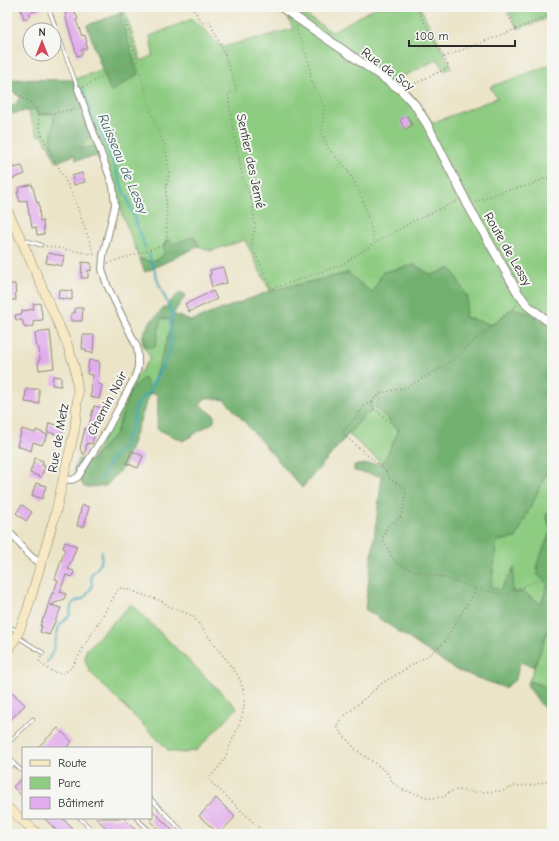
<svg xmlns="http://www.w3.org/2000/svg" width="559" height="841" viewBox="0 0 559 841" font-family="'Comic Neue',sans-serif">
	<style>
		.green { fill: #8ecc82; stroke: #5c7c56 }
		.forest { fill: #72b070; stroke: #4e6e4e }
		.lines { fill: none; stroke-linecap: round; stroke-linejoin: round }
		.stream { stroke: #3da9bd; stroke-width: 2 }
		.building { fill: #e1aced }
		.service-casing { stroke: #8b8879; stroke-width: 4.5 }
		.minor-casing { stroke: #8b8879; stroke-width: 8 }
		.tertiary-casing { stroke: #8b8879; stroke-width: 10 }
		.secondary-casing { stroke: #8b8879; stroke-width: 10 }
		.path { stroke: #8b8879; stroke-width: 1.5; stroke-dasharray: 1 3; stroke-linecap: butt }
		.service { stroke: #fff; stroke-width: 3 }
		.minor { stroke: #fff; stroke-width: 6 }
		.tertiary { stroke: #fff; stroke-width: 8 }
		.secondary { stroke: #f6e9c3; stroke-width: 9 }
		.labels { text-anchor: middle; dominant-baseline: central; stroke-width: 4; stroke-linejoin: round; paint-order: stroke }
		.street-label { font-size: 13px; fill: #2b2b2b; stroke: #f6f6f2 }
		.water-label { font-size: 14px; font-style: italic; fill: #325d65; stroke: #f6f6f2 }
	</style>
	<rect width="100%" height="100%" fill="#f6f6f2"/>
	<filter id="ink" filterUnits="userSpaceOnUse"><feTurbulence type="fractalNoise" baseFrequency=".025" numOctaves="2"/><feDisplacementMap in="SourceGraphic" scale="8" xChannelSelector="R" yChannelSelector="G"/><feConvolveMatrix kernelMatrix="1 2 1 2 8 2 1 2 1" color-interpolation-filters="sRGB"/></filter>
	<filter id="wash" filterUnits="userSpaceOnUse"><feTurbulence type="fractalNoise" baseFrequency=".012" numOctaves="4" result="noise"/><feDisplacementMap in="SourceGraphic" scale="16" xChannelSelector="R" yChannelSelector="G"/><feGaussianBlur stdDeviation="0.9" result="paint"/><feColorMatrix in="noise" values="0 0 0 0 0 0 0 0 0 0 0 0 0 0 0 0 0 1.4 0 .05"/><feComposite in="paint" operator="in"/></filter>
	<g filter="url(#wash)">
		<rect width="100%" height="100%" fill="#ebe4c7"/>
		<!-- green -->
		<g class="green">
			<polygon points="119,7 123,7 125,12 141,61 153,55 150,36 192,19 203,28 222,47 293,29 288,17 275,7 293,7 332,32 376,7 420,7 452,68 444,71 438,59 396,80 419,103 432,123 497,98 490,87 552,64 552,327 492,325 465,317 451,268 432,275 414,265 372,293 348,273 270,291 245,240 210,251 199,246 145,272 95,146 79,149 91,133 73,80 102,69 87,25 122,13"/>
			<polygon points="506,7 552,7 552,16 531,25 530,24 518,29"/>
			<polygon points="36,108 39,115 55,112 50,149 42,135 38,136 27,110"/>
			<path d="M161 318 174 320 152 387 130 391 116 433 91 461 137 376 150 359C148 347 139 351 143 335L145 346Z"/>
			<polygon points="381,393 375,407 399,430 383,464 348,434 365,415 371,412 373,400"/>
			<polygon points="547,472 552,472 552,512 546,515 551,530 537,565 538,575 548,583 541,604 523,592 512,593 514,569 500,590 491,587 497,541 516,537"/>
			<polygon points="131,604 237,708 197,750 183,753 169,751 90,672 85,660 86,650"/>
			<polygon points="552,620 552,689 529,681"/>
		</g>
		<!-- forest -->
		<g class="forest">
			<polygon points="120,14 138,74 111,92 102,69 87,25"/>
			<polygon points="7,79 73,80 91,133 80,149 96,146 99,156 76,160 75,155 56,162 50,149 55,113 38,115 35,109 7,115 7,107 15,105 20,97 15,93 7,81"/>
			<polygon points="194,236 199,246 145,272 139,258 152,262 164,255 164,245 167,239 174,244"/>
			<polygon points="414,265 432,275 451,268 468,298 465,317 492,325 513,308 529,313 552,327 552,384 543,400 552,404 552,472 547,472 516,538 497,541 491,587 500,590 514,568 512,592 523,592 541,604 548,584 538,575 537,565 551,530 546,515 552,512 552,620 534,667 520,662 516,679 505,688 456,670 365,609 382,476 354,471 354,465 383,463 399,430 375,407 380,394 373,400 371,412 365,415 302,488 225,400 205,398 200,405 214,415 214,422 183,441 157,429 158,395 150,393 124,466 106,486 84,487 74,469 78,459 91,461 116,433 130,391 143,378 152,387 173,320 161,318 155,347 145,347 143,335 149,323 180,292 186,295 173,314 191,321 270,291 348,273 372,293 383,272"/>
			<polygon points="529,681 552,689 552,714 542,706 527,685"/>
		</g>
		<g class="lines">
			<!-- stream -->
			<g class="stream">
				<path d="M83 89 90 108V112L107 146 125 195 128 197V201C134 217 140 232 145 247"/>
				<path d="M100 480C103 475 105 470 108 465 111 458 119 451 125 446V438L130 434V430L133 427 132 421 135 417 134 415C135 405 142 398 150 392 152 379 165 365 169 353 172 346 170 329 170 321L172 318V313L159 284 149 254"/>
				<path d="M47 662 53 651 59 626 70 615 71 606 74 602 84 598 90 590 92 586 91 575C99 566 102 564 102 551"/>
			</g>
		</g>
		<g id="blocks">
			<!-- building -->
			<g class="building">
				<polygon points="20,7 44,7 44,8 29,13 31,17 24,19"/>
				<polygon points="64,7 72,7 74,12 75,12 78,19 76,20 82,36 85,35 87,43 86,44 87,48 81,50 83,54 77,56 65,15 66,15"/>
				<polygon points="45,23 47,30 27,30 27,29"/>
				<polygon points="407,116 412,125 405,130 400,120"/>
				<polygon points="7,154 9,154 13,168 22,166 25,174 9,180 7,173"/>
				<polygon points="82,173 85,182 74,185 72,176"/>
				<polygon points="32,184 37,203 39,202 40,221 43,221 44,234 37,235 36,227 32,228 30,215 29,215 27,200 20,202 17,192 19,192 18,188"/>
				<polygon points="48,253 64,256 62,266 46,263"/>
				<polygon points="82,262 91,263 91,271 88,270 88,278 81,278"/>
				<polygon points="223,267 227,283 212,287 209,275 211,274 210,270"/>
				<polygon points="7,284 15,284 16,300 7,300"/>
				<polygon points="59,290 72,291 72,300 58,298"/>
				<polygon points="213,291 217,299 189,312 185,304"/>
				<polygon points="40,303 43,320 33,321 34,326 25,328 22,320 16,320 15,315 22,314 22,311 34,309 33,304"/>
				<polygon points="75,308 83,308 82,321 71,321 71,313 75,313"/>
				<polygon points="50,331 54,368 39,370 38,361 40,360 39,348 37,348 35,333"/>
				<polygon points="83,335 94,335 93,353 86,352 86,349 82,349"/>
				<polygon points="89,360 99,361 99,363 100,363 98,384 102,385 99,399 90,397 92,390 90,389 93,375 87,374"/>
				<polygon points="53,376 61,377 61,386 52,385"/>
				<polygon points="26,389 39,389 39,404 25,402"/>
				<polygon points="94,406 103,408 99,422 97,422 92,444 87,443 84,455 80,449 85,428 88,429"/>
				<polygon points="49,423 64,427 62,436 47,432"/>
				<polygon points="22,429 35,433 36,430 48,435 42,445 33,442 31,451 17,446"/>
				<polygon points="132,451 143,456 138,468 126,463"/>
				<polygon points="35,458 43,461 42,465 45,466 41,477 30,473"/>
				<polygon points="36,483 46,486 42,499 32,495"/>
				<polygon points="22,505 32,512 26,521 16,513"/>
				<polygon points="82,505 89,507 84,527 77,526"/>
				<polygon points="65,542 77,546 68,569 74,571 72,577 66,575 60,592 66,594 64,599 51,605 61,608 49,635 40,632 42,626 40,626 43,618 44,618 52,593 53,594 58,580 55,579 65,549 63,548"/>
				<polygon points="11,691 25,705 7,723 7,695"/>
				<polygon points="58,728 72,742 66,748 37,748"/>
				<polygon points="23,777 23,797 13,787"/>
				<polygon points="216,798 235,817 219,834 199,816"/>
				<polygon points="151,809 176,834 163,834 151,822"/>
				<polygon points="44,818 62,818 78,834 60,834"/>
				<polygon points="96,818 124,818 140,834 112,834"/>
			</g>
		</g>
	</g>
	<g filter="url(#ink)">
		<use href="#blocks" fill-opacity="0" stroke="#8b8879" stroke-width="1"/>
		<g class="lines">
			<!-- service casing -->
			<g class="service-casing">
				<g id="service">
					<polyline points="48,7 78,89"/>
					<polyline points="24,240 41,245"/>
					<polyline points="7,626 18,631"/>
					<polyline points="18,637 43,653"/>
					<polyline points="7,744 33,719"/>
					<polyline points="7,752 14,764 23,772"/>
					<polyline points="7,769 14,764"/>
					<polyline points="151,799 185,834"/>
					<polyline points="80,818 96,834"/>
					<polyline points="136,818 153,834"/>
				</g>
			</g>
			<!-- minor casing -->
			<g class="minor-casing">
				<g id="minor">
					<polyline points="64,479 72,480 78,477 107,430 135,377 138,367 138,357 137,347 107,285 102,269 103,256 115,205 113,186 78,89"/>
					<path d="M7 530C19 540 27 558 42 563"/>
				</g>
			</g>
			<!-- tertiary casing -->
			<g class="tertiary-casing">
				<polyline id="tertiary" points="281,7 401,90 415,105 427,124 468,205 518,293 528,306 552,324"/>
			</g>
			<!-- secondary casing -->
			<g class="secondary-casing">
				<g id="secondary">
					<polyline points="7,210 21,239 68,346 75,369 78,392 75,428 55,515 27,611 17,636 7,651"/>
					<polyline points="7,807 38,834"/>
				</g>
			</g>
			<!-- path -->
			<g class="path">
				<polyline points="191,7 196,13 201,23 209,21 222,47 237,90 228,94 231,116 242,175 252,201 255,227 251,244 272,289 343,264 375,243 412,222 457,201"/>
				<polyline points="297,27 296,28 309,63 311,79 324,106 322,133 328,148 347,169 362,197 375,243"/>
				<polyline points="516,29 552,14"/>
				<polyline points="444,57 516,29 503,7"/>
				<polyline points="7,81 15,93 30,102 36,108 42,135 73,195 94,254"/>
				<polyline points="83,87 136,59"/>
				<polyline points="408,87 449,67 416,7"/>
				<polyline points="38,115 78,109"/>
				<polyline points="475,202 504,191 526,186 552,176"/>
				<polyline points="46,246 97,255"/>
				<polyline points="108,263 164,245 167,239 166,188 169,174 166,150 151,112 129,32 119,7"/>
				<polyline points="372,403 367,404 363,407 358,415 344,430 344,435 385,470 390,479 405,488 406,492 403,510 400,518 387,527 383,537 384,541 391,555 396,563 415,571 446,578 477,589 464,609 444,643 427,656 381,684 342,718 337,725 338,729 357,751 386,771 393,783 403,790 430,798 444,797 449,792 456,790 476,792 503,791 515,786 533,785 552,780"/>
				<polyline points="399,430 374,409 372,406 373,400 381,393 407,387 445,366 518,304"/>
				<path d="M477 589C488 590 497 594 508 594L535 581 552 578"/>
				<path d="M41 657 39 662C51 671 59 679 72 667L119 588H123L164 602 166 605 193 616 237 674C251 700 242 719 231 743 228 749 226 757 222 763 219 768 213 773 209 777L210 781 266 834"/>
			</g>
			<!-- service -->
			<use href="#service" class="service"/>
			<!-- minor -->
			<use href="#minor" class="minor"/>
			<!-- tertiary -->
			<use href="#tertiary" class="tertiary"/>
			<!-- secondary -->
			<use href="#secondary" class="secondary"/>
		</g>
	</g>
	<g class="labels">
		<!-- street labels -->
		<g class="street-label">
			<text transform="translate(388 69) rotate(37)">Rue de Scy</text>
			<text transform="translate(251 161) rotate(78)">Sentier des Jemé</text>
			<text transform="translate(508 249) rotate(60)">Route de Lessy</text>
			<text transform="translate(107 403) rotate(-62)">Chemin Noir</text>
			<text transform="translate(58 438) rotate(-80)">Rue de Metz</text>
		</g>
		<!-- water labels -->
		<g class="water-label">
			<text transform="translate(123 164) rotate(67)">Ruisseau de Lessy</text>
		</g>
	</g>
	<!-- margin -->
	<rect width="559" height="841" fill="none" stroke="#f6f6f2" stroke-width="24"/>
	<!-- legend -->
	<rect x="22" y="747" width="130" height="72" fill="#f6f6f2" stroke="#a5a5a2"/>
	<rect x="30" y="760" width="20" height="6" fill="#f6e9c3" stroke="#a5a5a2"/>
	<text x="58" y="767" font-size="12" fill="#2b2b2b">Route</text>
	<rect x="30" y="777" width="20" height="12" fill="#8ecc82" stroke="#a5a5a2"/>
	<text x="58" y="787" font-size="12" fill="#2b2b2b">Parc</text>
	<rect x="30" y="797" width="20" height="12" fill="#e1aced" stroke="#a5a5a2"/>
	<text x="58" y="807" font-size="12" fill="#2b2b2b">Bâtiment</text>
	<!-- north arrow -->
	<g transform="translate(42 42)"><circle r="19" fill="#f6f6f2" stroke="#a5a5a2"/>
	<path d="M0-3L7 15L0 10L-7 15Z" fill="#d1495b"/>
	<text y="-6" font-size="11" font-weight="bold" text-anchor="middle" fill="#2b2b2b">N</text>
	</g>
	<!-- scale -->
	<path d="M409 40v6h106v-6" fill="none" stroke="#2b2b2b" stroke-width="2"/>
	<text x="415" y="40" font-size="12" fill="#2b2b2b" stroke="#f6f6f2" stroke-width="3" paint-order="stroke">100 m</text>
</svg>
